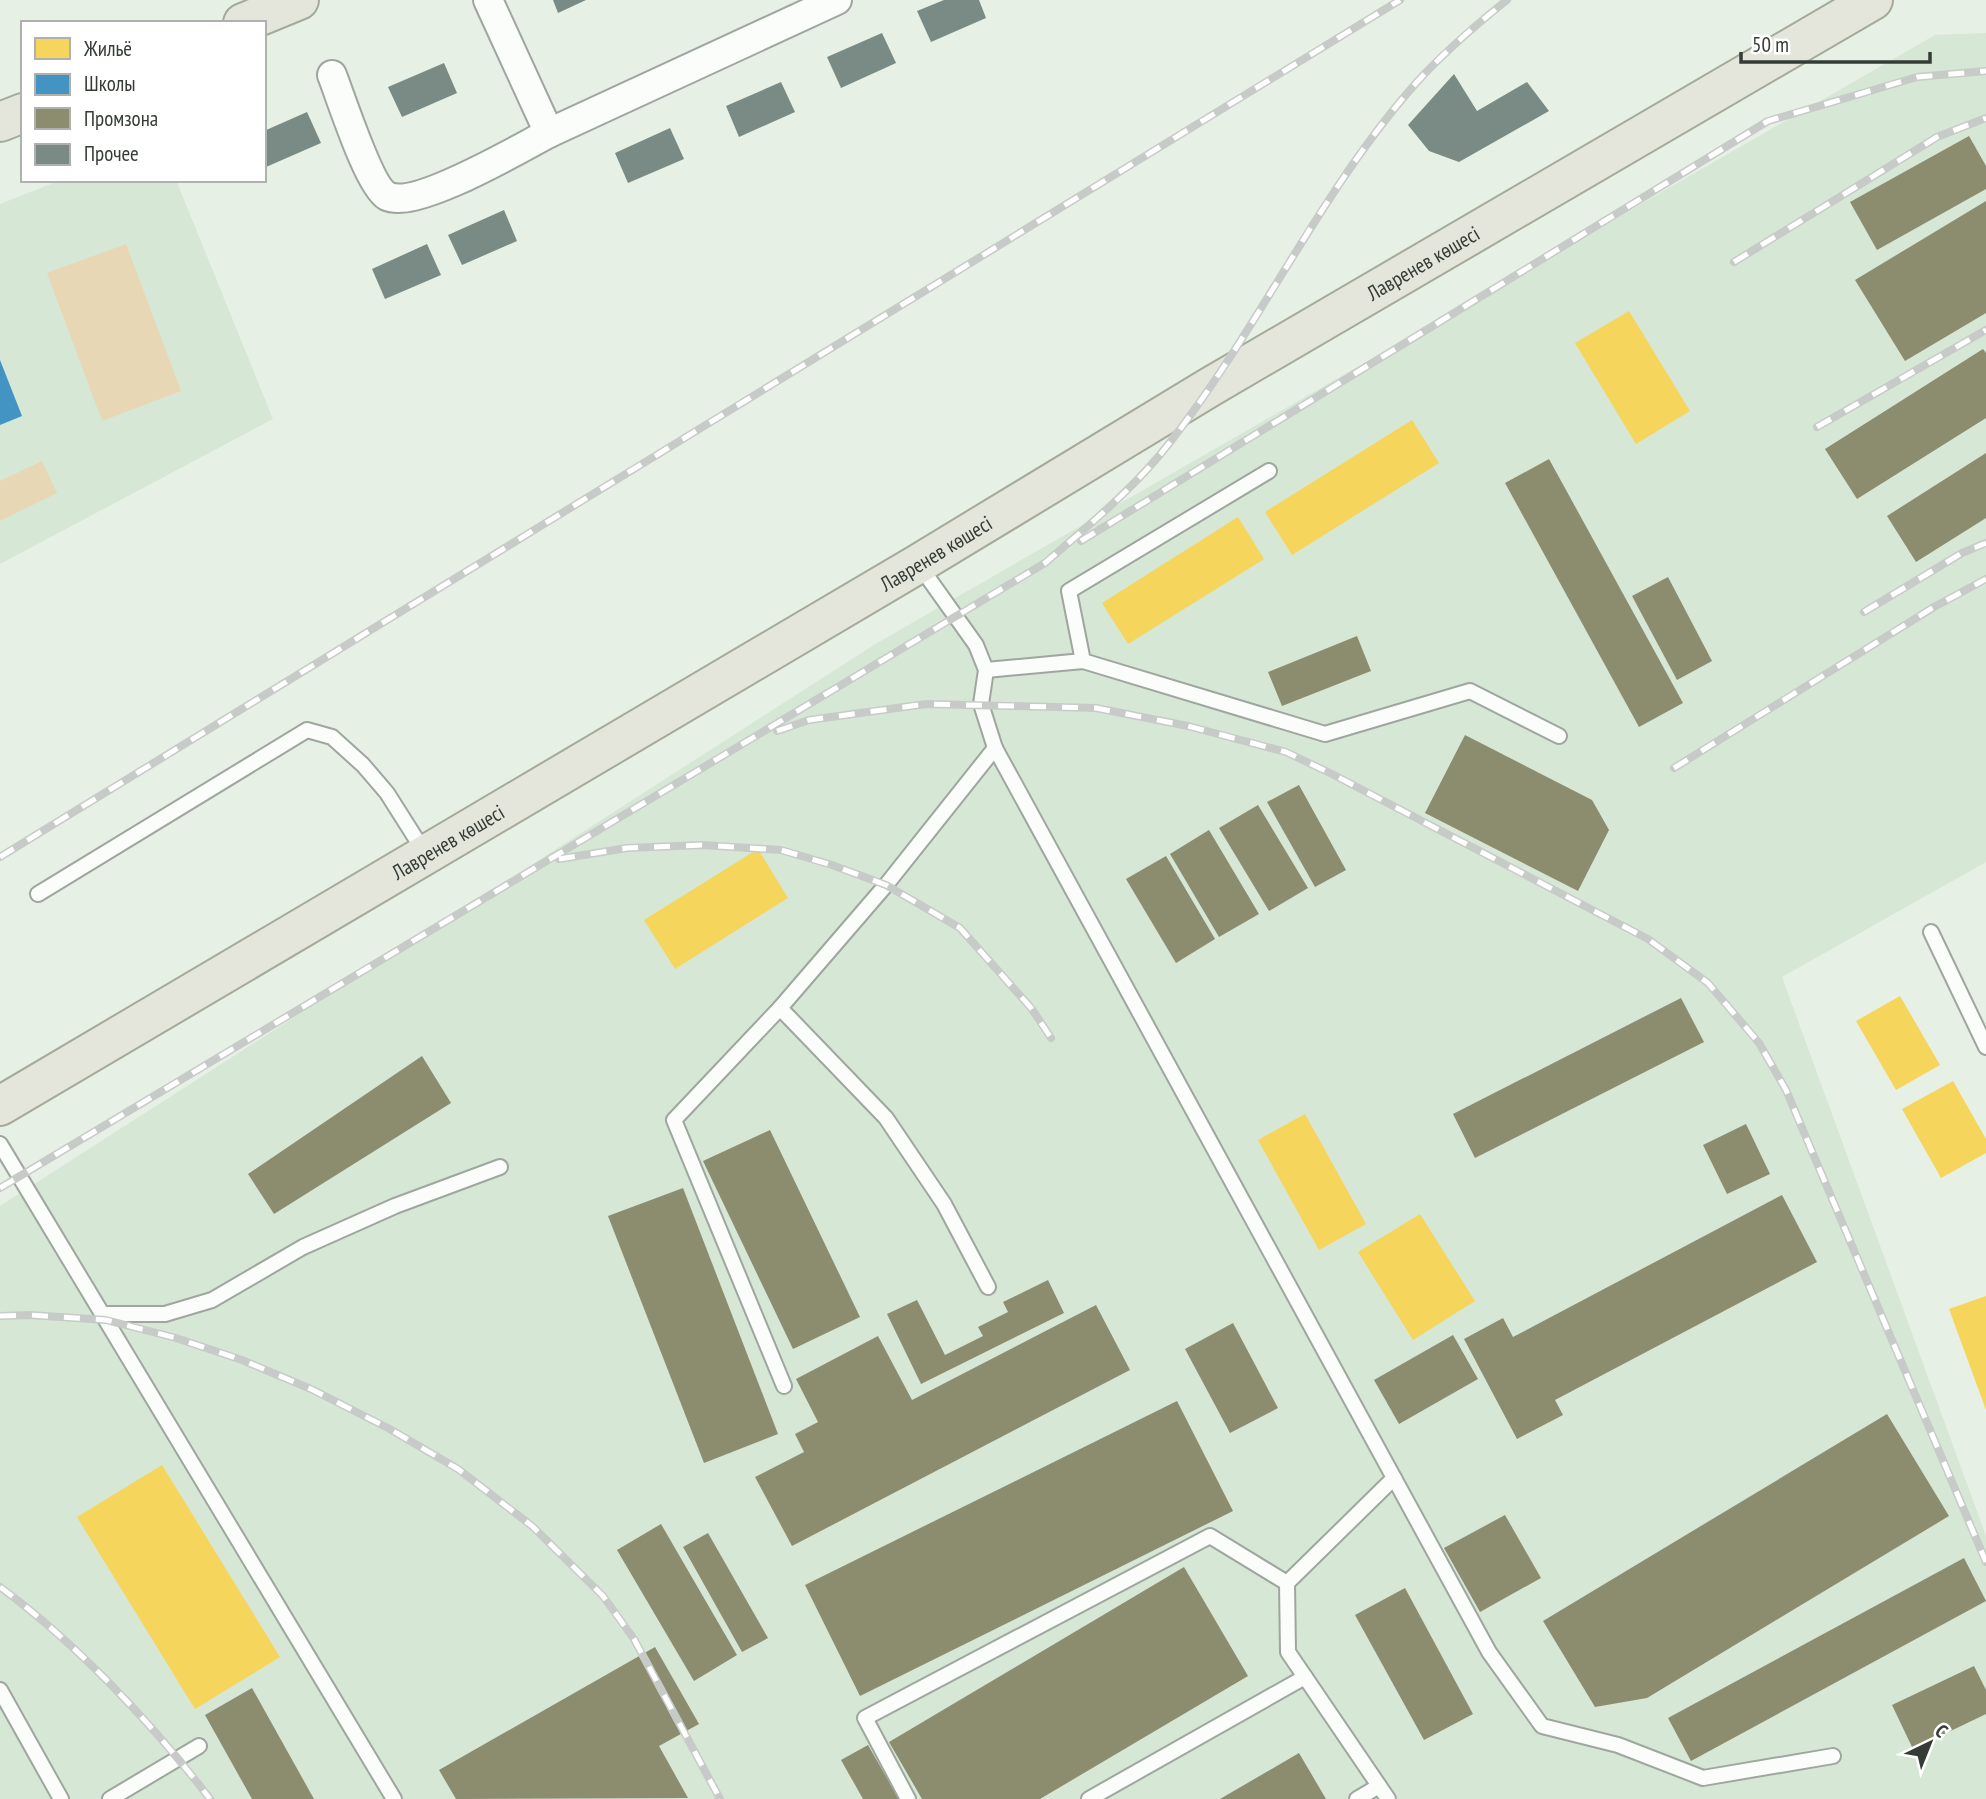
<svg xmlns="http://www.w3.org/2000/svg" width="1986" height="1799" viewBox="0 0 1986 1799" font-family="'PT Sans Narrow',sans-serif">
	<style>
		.built { fill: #d6e7d5 }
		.green { fill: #e8d7b4 }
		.homes { fill: #f6d55c }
		.schools { fill: #4393c3 }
		.industry { fill: #8c8c6e }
		.building { fill: #798b84 }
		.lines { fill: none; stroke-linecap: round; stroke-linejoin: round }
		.service-casing { stroke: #9fa69f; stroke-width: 18 }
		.minor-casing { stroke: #9fa69f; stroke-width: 32 }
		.primary-casing { stroke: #a5aa98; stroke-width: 42 }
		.service { stroke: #fbfdfb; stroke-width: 14 }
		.minor { stroke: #fbfdfb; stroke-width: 28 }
		.primary { stroke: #e4e6dc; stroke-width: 38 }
		.rail-casing { stroke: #c7cbc7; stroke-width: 8 }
		.rail { stroke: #fff; stroke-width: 5; stroke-dasharray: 16; stroke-linecap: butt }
		.labels { text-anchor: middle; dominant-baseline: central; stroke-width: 7; stroke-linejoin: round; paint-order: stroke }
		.street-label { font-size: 21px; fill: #353c35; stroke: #fff }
	</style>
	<rect width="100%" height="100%" fill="#e6f0e5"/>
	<!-- built -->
	<g class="built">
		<polygon points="1986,33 1986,862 1782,977 1986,1536 1986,1799 0,1799 0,1206 877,643 1935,35"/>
		<polygon points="61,180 176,180 273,419 0,564 0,204"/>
	</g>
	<!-- green -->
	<g class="green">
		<polygon points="126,244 181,391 102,421 47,273"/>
		<polygon points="42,461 57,493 0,521 0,481"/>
	</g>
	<!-- homes -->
	<g class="homes">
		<polygon points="1629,311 1690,411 1636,444 1575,343"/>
		<polygon points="1412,420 1439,463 1292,555 1265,512"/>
		<polygon points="1238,517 1264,559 1128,644 1102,603"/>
		<polygon points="758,849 788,898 675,969 644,920"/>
		<polygon points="1900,996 1940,1065 1896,1090 1856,1021"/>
		<polygon points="1953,1081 1986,1139 1986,1153 1941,1178 1902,1109"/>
		<polygon points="1305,1114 1366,1224 1319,1250 1258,1140"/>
		<polygon points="1420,1214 1475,1301 1413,1340 1358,1252"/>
		<polygon points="1986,1296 1986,1410 1949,1309"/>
		<polygon points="162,1465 280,1657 195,1709 77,1517"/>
	</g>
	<!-- schools -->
	<polygon class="schools" points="0,360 22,416 0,425"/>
	<!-- industry -->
	<g class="industry">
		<polygon points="1969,136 1986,166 1986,189 1877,250 1850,202"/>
		<polygon points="1986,201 1986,313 1905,361 1855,280"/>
		<polygon points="1983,349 1986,353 1986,418 1857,499 1825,449"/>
		<polygon points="1986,453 1986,518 1916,562 1887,516"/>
		<polygon points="1549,459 1683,703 1639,727 1505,483"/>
		<polygon points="1668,577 1712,661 1677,680 1632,596"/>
		<polygon points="1357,636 1371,671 1282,706 1268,672"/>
		<polygon points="1465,735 1592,800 1609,830 1578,891 1425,813"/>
		<polygon points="1299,785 1346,870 1315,887 1267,802"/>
		<polygon points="1258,805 1308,888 1269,911 1219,828"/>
		<polygon points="1209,830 1259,914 1219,937 1170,854"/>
		<polygon points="1166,856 1215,939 1176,963 1126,879"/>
		<polygon points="1681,998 1704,1042 1475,1158 1453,1114"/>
		<polygon points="422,1056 451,1103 274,1214 248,1174"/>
		<polygon points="1746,1124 1770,1174 1727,1194 1703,1145"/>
		<polygon points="770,1130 860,1317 793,1349 703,1161"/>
		<polygon points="683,1188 778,1434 704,1463 608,1216"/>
		<polygon points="1782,1195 1817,1262 1555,1400 1563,1415 1517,1439 1464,1339 1503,1318 1513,1337"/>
		<polygon points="1048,1280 1064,1313 921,1384 887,1314 917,1300 945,1355 983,1336 978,1327 1008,1312 1003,1302"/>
		<polygon points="1096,1305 1130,1370 792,1546 755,1477 804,1452 795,1434 818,1422 796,1379 878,1336 912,1400"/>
		<polygon points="1233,1323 1278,1408 1230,1433 1185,1349"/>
		<polygon points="1453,1335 1478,1379 1399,1424 1374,1380"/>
		<polygon points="1177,1401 1233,1511 860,1696 805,1585"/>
		<polygon points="1887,1414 1949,1516 1647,1698 1595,1707 1543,1621"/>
		<polygon points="1505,1515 1541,1578 1480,1612 1444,1548"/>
		<polygon points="661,1524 737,1655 694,1681 617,1550"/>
		<polygon points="708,1533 768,1638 742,1652 683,1547"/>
		<polygon points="1964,1558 1986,1601 1691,1761 1668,1718"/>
		<polygon points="1184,1567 1248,1676 1040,1799 922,1799 889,1742"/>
		<polygon points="1405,1588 1473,1714 1424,1740 1355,1615"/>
		<polygon points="655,1647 699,1724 659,1746 688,1798 456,1799 439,1770"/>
		<polygon points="1974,1666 1986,1690 1986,1714 1913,1749 1892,1705"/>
		<polygon points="252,1688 314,1799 252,1799 205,1715"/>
		<polygon points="868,1745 899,1799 863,1799 841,1760"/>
		<polygon points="1299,1753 1326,1799 1220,1799"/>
	</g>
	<!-- building -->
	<g class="building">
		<polygon points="553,0 586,0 558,13"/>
		<polygon points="944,0 979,0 986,18 931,42 917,11"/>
		<polygon points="882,33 896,63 841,88 827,57"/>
		<polygon points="444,63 457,93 402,117 388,87"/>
		<polygon points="1454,74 1477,111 1527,82 1549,111 1459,162 1429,151 1408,125"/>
		<polygon points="781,82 795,112 739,137 726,106"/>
		<polygon points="307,112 321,143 266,167 264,131"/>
		<polygon points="670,128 684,159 628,183 615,153"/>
		<polygon points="504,210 517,241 462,265 448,235"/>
		<polygon points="427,244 441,275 385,299 372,269"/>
	</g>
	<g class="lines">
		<!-- service casing -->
		<g class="service-casing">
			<g id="service">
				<polyline points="919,565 976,645 986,670 981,704 995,748 1394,1478 1287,1583 1288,1652 1388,1799"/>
				<polyline points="1083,661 1069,591 1269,471"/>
				<polyline points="986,670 1083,661 1325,734 1470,691 1559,736"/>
				<polyline points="38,894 307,730 332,737 363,765 387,793 425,853"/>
				<polyline points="1931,932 1986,1047"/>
				<polyline points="780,1008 886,1118 944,1204 988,1287"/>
				<polyline points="0,1144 394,1799"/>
				<polyline points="103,1314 165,1314 212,1300 303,1247 395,1206 500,1167"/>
				<polyline points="784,1386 674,1120 780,1008 886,885 995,748"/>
				<polyline points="1394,1478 1489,1652 1542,1726 1618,1745 1703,1778 1833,1756"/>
				<polyline points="0,1690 61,1799"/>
				<polyline points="110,1799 199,1746"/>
				<polyline points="908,1799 865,1718 1210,1536 1287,1583"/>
				<polyline points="1089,1799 1305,1677"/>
				<polyline points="1357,1799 1379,1786"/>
			</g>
		</g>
		<!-- minor casing -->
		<g class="minor-casing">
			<g id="minor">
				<polyline points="488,0 549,133 837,0"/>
				<path d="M332 75C341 98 369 186 387 196 416 210 520 148 549 133"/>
			</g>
		</g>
		<!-- primary casing -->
		<g class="primary-casing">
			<g id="primary">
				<polyline points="243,23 299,0"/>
				<polyline points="0,122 23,113"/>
				<path id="s1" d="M0 1106 918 564 1210 387 1873 0"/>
			</g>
		</g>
		<!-- service -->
		<use href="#service" class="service"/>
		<!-- minor -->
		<use href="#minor" class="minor"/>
		<!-- primary -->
		<use href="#primary" class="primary"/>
		<!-- rail casing -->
		<g class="rail-casing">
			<g id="rail">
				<polyline points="1734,262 1937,137 1986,118"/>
				<polyline points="1817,427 1986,330"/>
				<polyline points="1081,541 1768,121 1917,77 1986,71"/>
				<polyline points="1864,612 1962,553 1986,543"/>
				<polyline points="777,731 809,720 926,704 1096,708 1188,726 1286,752 1332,774 1648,939 1708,983 1759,1043 1786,1090 1986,1562"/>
				<polyline points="1674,768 1934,607 1986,579"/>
				<polyline points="0,857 1400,0"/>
				<polyline points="559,859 627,848 702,845 781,850 832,865 886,885 960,928 1032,1009 1051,1038"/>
				<path d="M0 1188 1045 563C1089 525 1135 488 1171 441 1260 327 1320 191 1417 82 1444 52 1476 25 1507 0"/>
				<polyline points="0,1316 30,1315 106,1320 176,1338 242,1360 311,1389 388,1428 458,1469 532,1526 603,1596 634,1639 720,1799"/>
				<path d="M0 1587C75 1642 154 1725 210 1799"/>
			</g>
		</g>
		<!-- rail -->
		<use href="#rail" class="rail"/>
	</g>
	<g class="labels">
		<!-- street labels -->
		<g class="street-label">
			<text stroke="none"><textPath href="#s1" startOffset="1654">Лавренев көшесі</textPath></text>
			<text stroke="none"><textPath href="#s1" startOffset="1087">Лавренев көшесі</textPath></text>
			<text stroke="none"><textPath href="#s1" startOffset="520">Лавренев көшесі</textPath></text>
		</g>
	</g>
	<!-- legend -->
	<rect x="21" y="21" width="245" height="161" fill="#ffffff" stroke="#aeb1ae" stroke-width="2"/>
	<rect x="35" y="38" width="35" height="21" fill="#f6d55c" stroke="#aeb1ae" stroke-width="2"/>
	<text x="84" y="56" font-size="21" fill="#353c35">Жильё</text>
	<rect x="35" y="74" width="35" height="21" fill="#4393c3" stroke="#aeb1ae" stroke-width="2"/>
	<text x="84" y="91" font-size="21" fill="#353c35">Школы</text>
	<rect x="35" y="108" width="35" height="21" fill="#8c8c6e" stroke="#aeb1ae" stroke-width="2"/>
	<text x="84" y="126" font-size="21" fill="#353c35">Промзона</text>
	<rect x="35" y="144" width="35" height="21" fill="#798b84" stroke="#aeb1ae" stroke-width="2"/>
	<text x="84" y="161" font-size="21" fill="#353c35">Прочее</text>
	<!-- north arrow -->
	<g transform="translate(1930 1743) rotate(43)" stroke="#ffffff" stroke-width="5" paint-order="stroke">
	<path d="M0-5L12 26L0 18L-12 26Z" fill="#353c35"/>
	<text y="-10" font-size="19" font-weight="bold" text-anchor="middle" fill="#353c35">С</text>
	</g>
	<!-- scale -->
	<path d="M1741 52v10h189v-10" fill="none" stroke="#353c35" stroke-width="3.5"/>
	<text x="1752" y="52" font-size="21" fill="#353c35" stroke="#ffffff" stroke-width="5" paint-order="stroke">50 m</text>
</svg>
